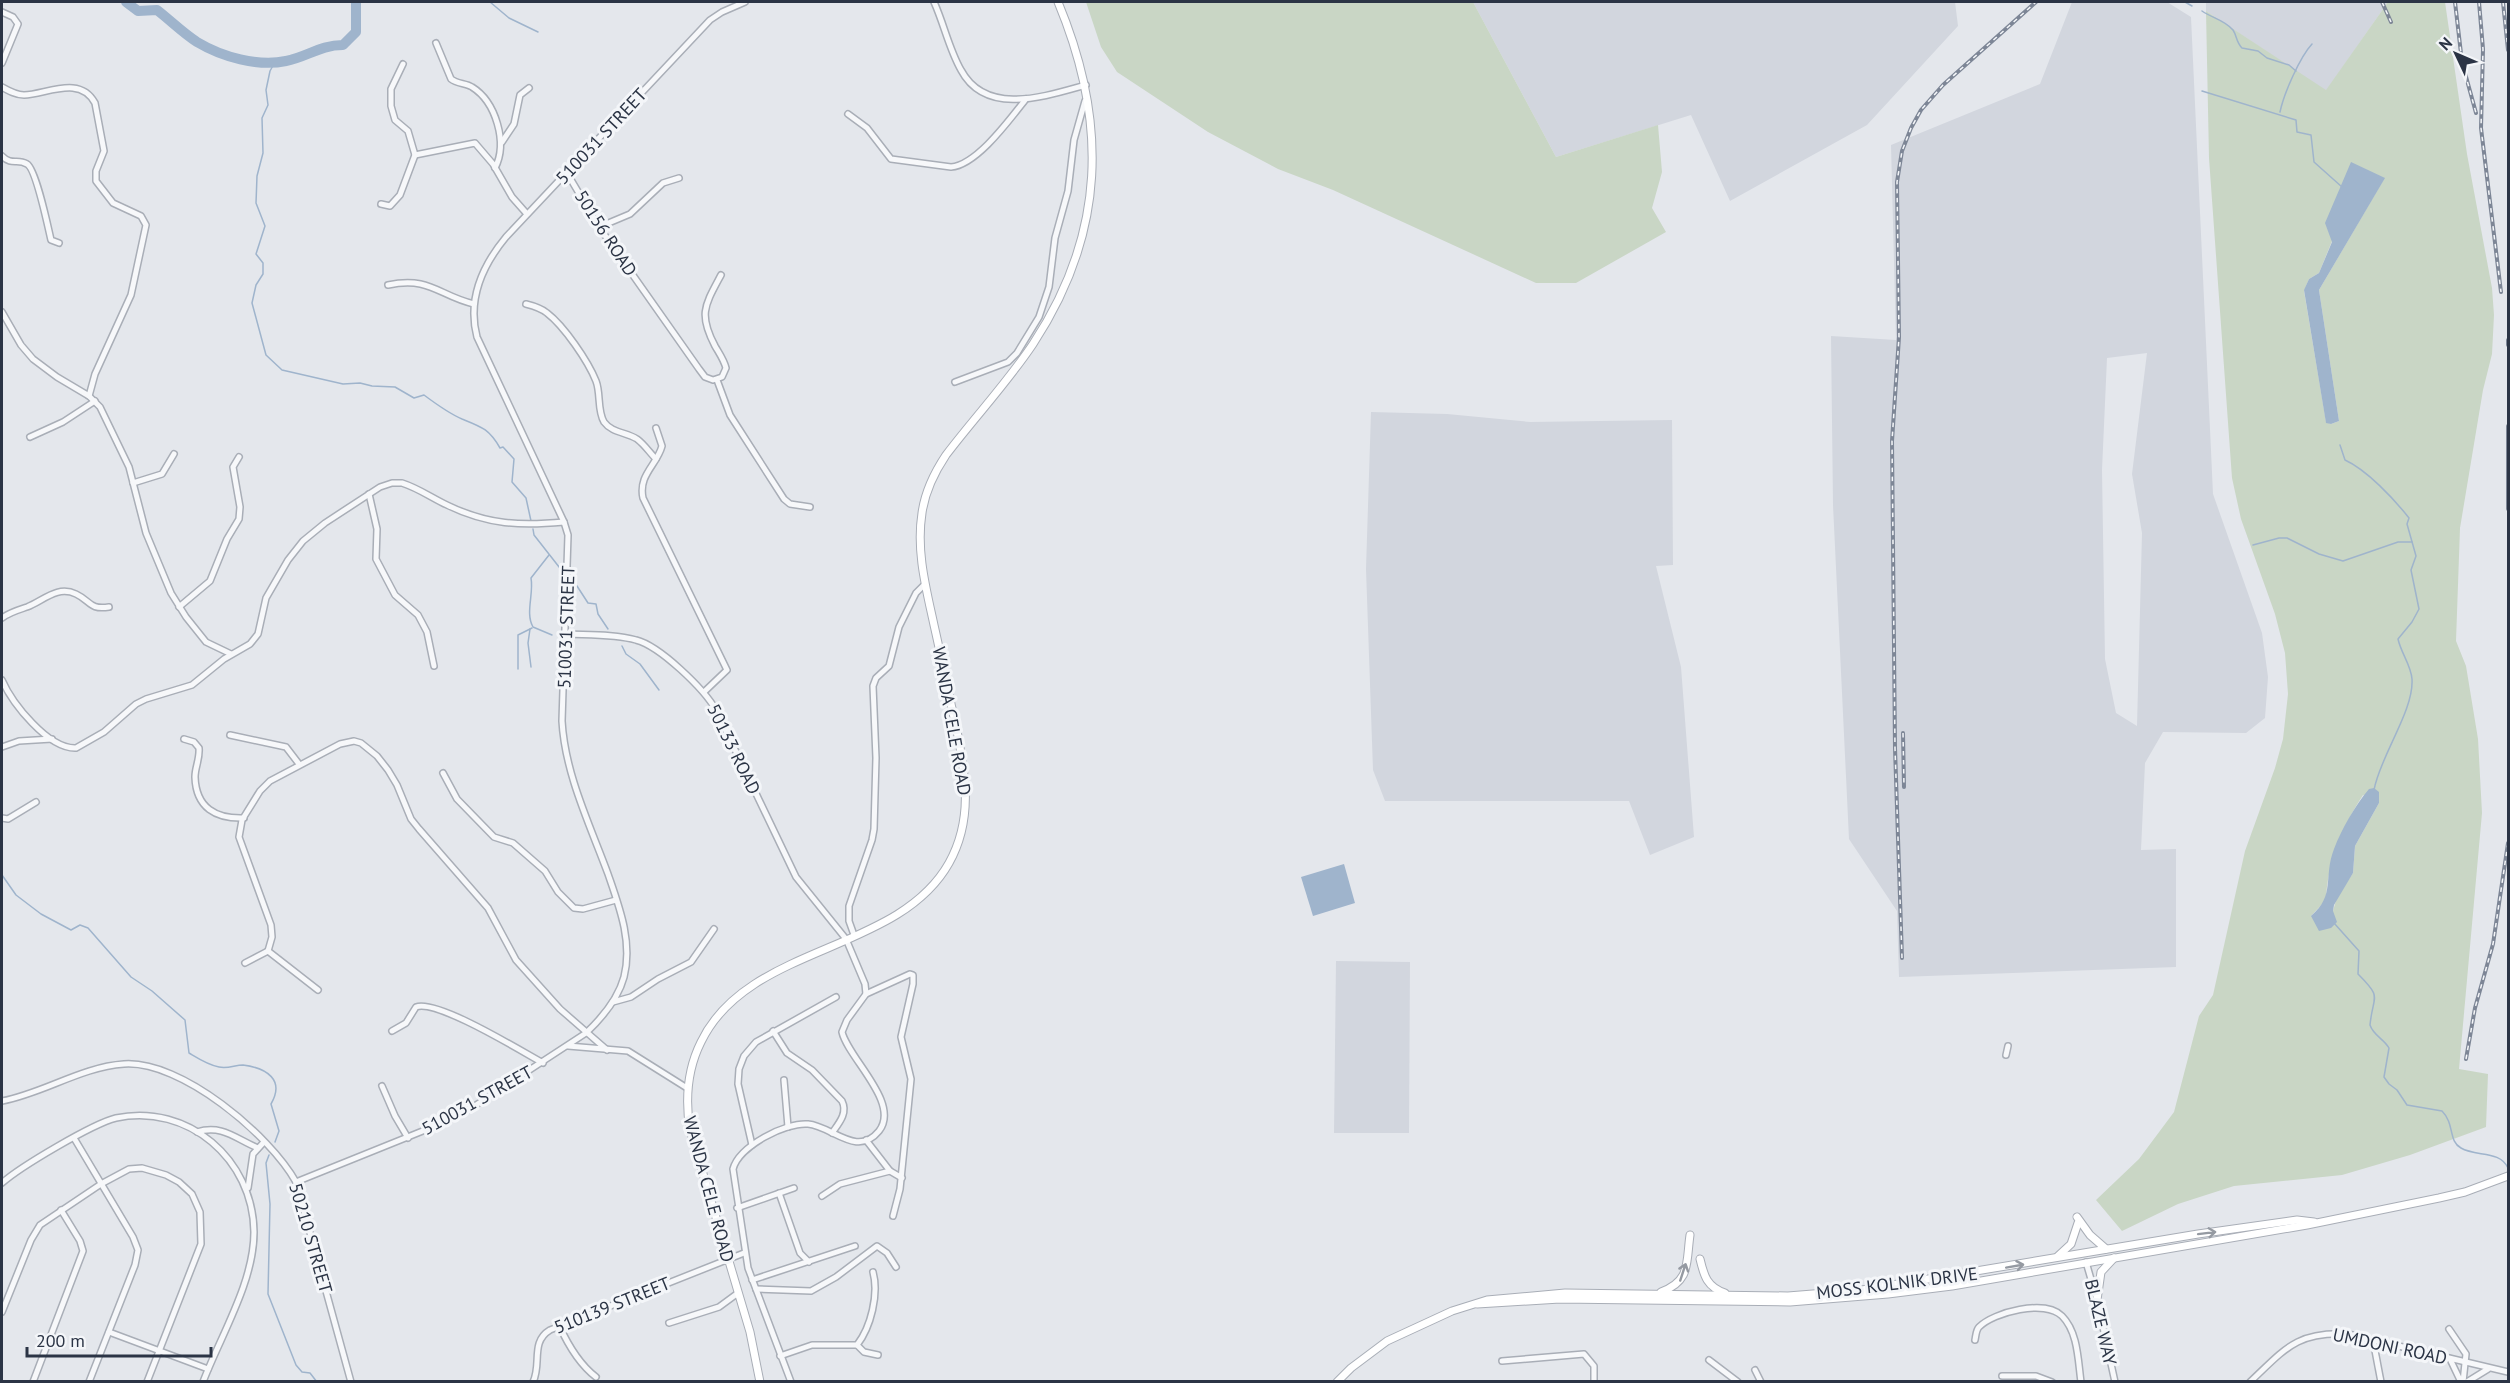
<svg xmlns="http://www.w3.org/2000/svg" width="2510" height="1383" viewBox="0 0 2510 1383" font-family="'PT Sans',sans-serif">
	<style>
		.built { fill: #d2d6de; fill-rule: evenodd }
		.green { fill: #c9d6c5; fill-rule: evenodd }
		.water { fill: #9fb4cc }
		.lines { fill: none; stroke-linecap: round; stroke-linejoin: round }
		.stream { stroke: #9fb4cc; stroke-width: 1.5 }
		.river { stroke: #9fb4cc; stroke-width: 10 }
		.street-casing { stroke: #a9aeb7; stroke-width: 8 }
		.secondary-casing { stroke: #a9aeb7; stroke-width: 9 }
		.street { stroke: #f7f8fa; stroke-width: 5 }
		.secondary { stroke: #fff; stroke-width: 7 }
		.rail-casing { stroke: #7d8696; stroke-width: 4 }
		.rail { stroke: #f4f6f9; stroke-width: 1.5; stroke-dasharray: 4.5; stroke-linecap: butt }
		.oneway { stroke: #959aa2 }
		.labels { text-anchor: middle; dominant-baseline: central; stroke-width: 6; stroke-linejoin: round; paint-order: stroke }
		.street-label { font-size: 18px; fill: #2b3445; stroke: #f4f6f9 }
	</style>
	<rect width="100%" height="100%" fill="#e4e7ec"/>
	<!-- built -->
	<g class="built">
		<polygon points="1473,2 1955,2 1958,26 1867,125 1730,201 1691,115 1556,157"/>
		<path d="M2072 2H2167L2191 17 2213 494 2262 633 2268 677 2265 718 2246 733 2163 732 2145 763 2141 850 2176 849V967L1899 977 1897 911 1849 839 1833 505 1831 336 1896 340 1891 145 2040 84ZM2147 353 2132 474 2142 533 2137 726 2116 713 2105 659 2102 470 2107 358Z"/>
		<polygon points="2206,2 2388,2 2326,91 2206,11"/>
		<polygon points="1371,412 1447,414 1530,422 1672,420 1673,565 1656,566 1681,667 1694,837 1650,855 1629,801 1385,801 1373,770 1366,569"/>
		<polygon points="1336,961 1410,962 1409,1133 1334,1133"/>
	</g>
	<!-- green -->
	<g class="green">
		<polygon points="1086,2 1473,2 1556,157 1658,125 1662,172 1652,208 1666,232 1576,283 1536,283 1333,190 1278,169 1208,132 1117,72 1101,47"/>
		<path d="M2388 2H2445L2467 154 2492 288 2494 315 2492 354 2483 390 2460 528 2456 641 2466 666 2478 739 2482 813 2459 1069 2488 1074 2486 1127 2410 1155 2342 1175 2234 1186 2178 1204 2122 1231 2096 1200 2139 1159 2174 1112 2199 1016 2213 995 2245 851 2275 768 2283 739 2288 694 2285 653 2275 614 2241 519 2232 478 2209 158 2206 11 2326 90ZM2384 179 2319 290 2339 421 2331 424 2326 422 2304 291 2309 279 2319 273 2332 241ZM2363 795 2379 803 2355 846 2353 873 2337 897 2333 911 2311 916 2326 900C2327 864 2343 825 2363 795Z"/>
	</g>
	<!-- water -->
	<g class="water">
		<polygon points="2351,162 2385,178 2319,290 2339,421 2331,424 2326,423 2304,290 2309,279 2319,273 2332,242 2325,223"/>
		<path d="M2374 788 2379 792V803L2355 846 2353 873 2334 905 2333 911 2337 922 2331 928 2319 931 2311 916C2336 895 2323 877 2334 849 2342 828 2355 806 2369 789Z"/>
		<polygon points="1344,864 1355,903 1313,916 1301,877"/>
	</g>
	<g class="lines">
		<!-- stream -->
		<g class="stream">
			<polyline points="490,2 509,18 538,32"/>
			<polyline points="2185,2 2192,6"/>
			<path d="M2202 11C2212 18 2225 20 2233 30 2237 36 2236 42 2242 48L2258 51 2267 58 2289 65 2296 71"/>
			<path d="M275 62 270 71 266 90 268 105 262 118 263 153 257 176 256 203 265 226 256 254 263 263V274L256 285 252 303 266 355 282 370 343 384 360 383 372 386 395 387 414 398 424 395C436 404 448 413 462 419 482 427 489 429 500 448L503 447 514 459 512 482 526 498 531 521"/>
			<polyline points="2202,91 2296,120 2297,132 2311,135 2314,162 2342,187"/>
			<path d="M2280 112C2284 93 2300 57 2312 44"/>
			<path d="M2340 445 2345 460C2367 470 2394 499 2409 518L2407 524 2416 556 2411 570 2419 609 2412 622 2398 639C2401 653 2411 665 2412 679 2414 711 2380 756 2374 790"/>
			<polyline points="533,529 534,535 563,572"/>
			<polyline points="2253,545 2279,538 2287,538 2319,554 2343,561 2398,542 2412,542"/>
			<path d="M549 555 531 578C534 594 525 613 533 627L552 635"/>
			<polyline points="577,586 588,603 596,604 598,614 608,629"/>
			<polyline points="530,629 528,643 531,667"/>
			<polyline points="622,646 626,654 640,664 659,690"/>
			<polyline points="518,669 518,635 532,628"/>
			<path d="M2 875 16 895 41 914 71 930 80 925 88 928 131 977 152 991 185 1020 189 1053C199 1059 208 1065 219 1067 228 1069 235 1065 243 1065 267 1068 285 1080 271 1104L279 1131 275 1142"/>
			<path d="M2334 923 2359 951 2358 974C2383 999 2373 994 2370 1025 2373 1035 2384 1039 2389 1048L2384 1077 2389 1084 2397 1090 2407 1105 2442 1111C2455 1124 2448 1141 2461 1148 2476 1157 2500 1150 2508 1168"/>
			<polyline points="269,1155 266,1163 270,1204 268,1294 296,1365 302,1372 310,1373 317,1382"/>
		</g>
		<!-- river -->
		<path class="river" d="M126 2 138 11 157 10C170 20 183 33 197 42 222 57 258 67 286 61 307 57 320 45 343 45L356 32V2"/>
		<!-- street casing -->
		<g class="street-casing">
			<g id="street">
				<path d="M934 2C944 24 949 49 961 70 986 117 1046 96 1086 85"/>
				<polyline points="2,12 13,17 18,24 2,63"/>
				<path d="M436 43 451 79C457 84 466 83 472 87 496 102 508 143 495 168"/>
				<polyline points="403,64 391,89 391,106 395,120 408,131 415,155 475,143 493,164 512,197 527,214"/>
				<path d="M2 87C9 91 16 95 24 95 47 94 80 75 95 103L104 151 96 171V181L113 203 141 216 146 225 131 295 95 374 89 396"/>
				<path d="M848 114 867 128 891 159 951 167C977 165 1010 119 1026 99"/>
				<polyline points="502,142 514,124 520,95 529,88"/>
				<path d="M2 156C12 166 17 158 27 164 36 169 48 227 51 240L59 243"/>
				<path d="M567 173 599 227 699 369 705 377 713 380 722 377 726 368C724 360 719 353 715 346 698 314 705 305 721 275"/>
				<polyline points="381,204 390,206 400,195 415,155"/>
				<polyline points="599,227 630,214 663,183 679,178"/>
				<path d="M388 285C430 276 439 296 474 304"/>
				<path d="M526 304C534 306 541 308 547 313 564 326 588 361 596 381 601 394 597 410 604 422 612 433 626 432 637 439 644 444 650 453 656 459"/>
				<polyline points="2,312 21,345 33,359 57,377 89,396 100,407 129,467 146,533 171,593 186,617 206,642 231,654"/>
				<polyline points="717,380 730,415 784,499 790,504 810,507"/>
				<polyline points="955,382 1008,362 1017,353 1039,317 1049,287 1055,238 1068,191 1074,140 1085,101"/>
				<path d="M656 428 662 446C657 465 638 475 643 498L727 670 705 691"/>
				<polyline points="30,437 63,422 95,401"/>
				<polyline points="133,483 162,474 174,454"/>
				<polyline points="369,494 377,529 376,559 395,595 418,615 427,632 434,666"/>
				<polyline points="179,607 210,581 227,539 239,519 240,507 233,467 239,457"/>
				<path d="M2 618C10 612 18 610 27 607 43 601 57 585 76 594 91 601 89 610 109 607"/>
				<path d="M567 634C589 635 615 634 636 640 660 646 704 689 716 710L796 877 846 939 865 984 866 994 847 1020 842 1032C848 1058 901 1103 879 1131 857 1158 832 1126 808 1124 786 1122 739 1146 733 1169L748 1268 791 1382"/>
				<path d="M2 680C12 703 48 749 76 748L104 732 136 704 146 699 192 685 224 659 250 644 258 634 266 598 288 560 303 541 325 523 380 487 392 483H402C418 488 432 498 447 505 488 525 521 526 564 522"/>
				<polyline points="230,735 286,747 299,764"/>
				<path d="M184 739 194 742 199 748C200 759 195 767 195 777 196 808 216 819 244 818"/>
				<polyline points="2,747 19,741 52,739"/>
				<polyline points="443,773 457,799 494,837 513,843 545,871 558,892 574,908 583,909 616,900"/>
				<polyline points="2,818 8,819 36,802"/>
				<polyline points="854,935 849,921 849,906 872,840 874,829 876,758 873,686 876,678 889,666 899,627 916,593 925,584"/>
				<polyline points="245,963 268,951"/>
				<polyline points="318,990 268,951 272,937 271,925 239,837 242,820 260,791 270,781 340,744 354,741 361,743 377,756 388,770 397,785 411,819 419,829 488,908 516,960 560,1009 607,1050"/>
				<polyline points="866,994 910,974 913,975 913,984 901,1037 911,1079 900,1189 893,1216"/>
				<polyline points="613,1002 631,997 658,979 691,962 714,929"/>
				<path d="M392 1031 406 1023 416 1007C437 999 521 1051 543 1063"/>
				<path d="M773 1031 787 1053 812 1070 842 1101C848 1113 839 1123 832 1133"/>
				<polyline points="568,1046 628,1051 687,1088"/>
				<polyline points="2006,1055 2008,1046"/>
				<polyline points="784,1080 788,1127"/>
				<polyline points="382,1086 395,1116 408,1138"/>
				<path d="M2 1101C44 1093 81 1067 124 1064 181 1060 270 1135 296 1182L351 1382"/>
				<path d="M197 1132C222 1124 236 1139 258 1148"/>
				<polyline points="74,1138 133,1237 138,1250 135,1265 89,1382"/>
				<polyline points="866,1140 890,1171 902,1178"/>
				<polyline points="752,1145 738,1084 739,1069 744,1056 756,1042 836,997"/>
				<path d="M296 1182 445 1122 473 1107 586 1033C603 1017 618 999 624 977 633 942 619 906 608 874 590 825 565 774 562 721L568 535 564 522 477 337C467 299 482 266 506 237L710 20 722 12 745 2"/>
				<path d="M2 1183C20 1167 92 1124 116 1118 188 1103 253 1159 254 1232 254 1282 221 1335 203 1382"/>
				<polyline points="248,1188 253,1154 264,1142"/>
				<polyline points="779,1193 800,1253 809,1262"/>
				<polyline points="822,1196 840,1184 890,1171"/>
				<polyline points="737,1208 794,1188"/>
				<polyline points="2086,1262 2097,1300 2115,1382"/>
				<polyline points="752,1280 855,1246"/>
				<polyline points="756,1289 811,1291 836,1277 877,1246 887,1253 896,1267"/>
				<polyline points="2,1312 31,1240 40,1225 101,1184 129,1169 142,1168 166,1175 179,1182 192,1194 200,1212 201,1244 147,1382"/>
				<polyline points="669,1323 719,1307 738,1293"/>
				<path d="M559 1325C568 1345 579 1364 596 1377"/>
				<polyline points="2449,1329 2466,1354 2463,1382"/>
				<polyline points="109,1332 208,1369"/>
				<path d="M1975 1340C1976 1335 1976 1330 1979 1327 1994 1312 2045 1299 2062 1316 2078 1332 2078 1360 2081 1382"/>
				<polyline points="2373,1340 2381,1382"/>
				<polyline points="857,1345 864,1352 878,1355"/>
				<path d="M780 1356 812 1345H857C871 1327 879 1294 873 1272"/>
				<polyline points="2450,1359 2461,1382"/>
				<polyline points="1709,1360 1738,1382"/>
				<polyline points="1502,1361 1584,1354 1594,1366 1594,1382"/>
				<polyline points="1755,1370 1761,1382"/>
				<polyline points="2002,1376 2036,1376 2052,1382"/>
				<polyline points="33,1382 83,1251 80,1241 61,1210"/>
				<path d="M533 1382C542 1364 530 1342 550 1330L744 1253"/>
				<path d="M2250 1382C2285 1349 2297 1331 2348 1334L2508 1372"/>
				<polyline points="2467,1382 2488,1369"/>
			</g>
		</g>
		<!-- secondary casing -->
		<g class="secondary-casing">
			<g id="secondary">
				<polyline points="2077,1217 2090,1235 2106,1249"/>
				<polyline points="2058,1256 2071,1244 2078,1223"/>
				<path d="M1700 1259C1704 1276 1707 1287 1725 1293"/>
				<path d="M1661 1292C1691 1281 1686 1263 1690 1235"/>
				<polyline points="2097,1300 2101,1272 2114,1258"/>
				<polyline points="1477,1304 1560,1299 1790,1302 1888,1294 1952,1286 2307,1225 2439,1198 2465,1192 2508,1176"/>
				<path d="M760 1382 750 1332 690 1130C685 1099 687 1070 701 1042 748 944 898 954 949 863 973 820 966 777 957 731 949 696 942 660 934 625 926 588 916 551 922 513 925 491 934 473 946 455 974 418 1007 383 1033 344 1106 233 1108 122 1058 2"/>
				<polyline points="1337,1382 1351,1368 1387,1341 1452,1311 1487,1300 1565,1293 1788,1296 1862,1290 2198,1234 2297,1220 2314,1222"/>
			</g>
		</g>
		<!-- street -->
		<use href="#street" class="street"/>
		<!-- secondary -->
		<use href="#secondary" class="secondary"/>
		<!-- rail casing -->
		<g class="rail-casing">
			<g id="rail">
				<polyline points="2382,2 2391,22"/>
				<polyline points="2455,2 2462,62 2476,113"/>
				<polyline points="2479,2 2483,49 2481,128 2501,292"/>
				<polyline points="2503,2 2508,50"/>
				<polyline points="2508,340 2508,345"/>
				<polyline points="2508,426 2508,509"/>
				<polyline points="1903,733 1904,787"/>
				<polyline points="1902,958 1895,748 1892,441 1899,337 1897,182 1902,151 1911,128 1921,110 1943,85 2036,2"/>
				<polyline points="2466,1059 2475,1008 2493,944 2508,843"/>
			</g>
		</g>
		<!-- rail -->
		<use href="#rail" class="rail"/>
	</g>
	<!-- one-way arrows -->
	<defs><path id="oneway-shaft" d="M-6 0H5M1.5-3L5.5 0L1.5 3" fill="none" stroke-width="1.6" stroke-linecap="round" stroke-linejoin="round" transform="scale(1.5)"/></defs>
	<g class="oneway">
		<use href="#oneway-shaft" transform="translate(2207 1233) rotate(-7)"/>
		<use href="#oneway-shaft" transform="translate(2015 1266) rotate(-10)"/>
		<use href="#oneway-shaft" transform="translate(1683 1272) rotate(-72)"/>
	</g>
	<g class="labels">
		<!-- street labels -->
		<g class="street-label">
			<text transform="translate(601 136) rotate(-47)">510031 STREET</text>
			<text transform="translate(606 233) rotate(57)">50156 ROAD</text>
			<text transform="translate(566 627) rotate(-88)">510031 STREET</text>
			<text transform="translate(952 721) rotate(80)">WANDA CELE ROAD</text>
			<text transform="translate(734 749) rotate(64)">50133 ROAD</text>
			<text transform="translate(477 1100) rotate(-29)">510031 STREET</text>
			<text transform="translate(709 1189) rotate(75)">WANDA CELE ROAD</text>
			<text transform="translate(311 1238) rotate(74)">50210 STREET</text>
			<text transform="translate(1897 1283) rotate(-7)">MOSS KOLNIK DRIVE</text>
			<text transform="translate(612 1305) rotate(-22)">510139 STREET</text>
			<text transform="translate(2101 1322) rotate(77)">BLAZE WAY</text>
			<text transform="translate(2390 1346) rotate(12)">UMDONI ROAD</text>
		</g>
	</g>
	<!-- border -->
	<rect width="2510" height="1383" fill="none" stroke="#2b3445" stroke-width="6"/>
	<!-- north arrow -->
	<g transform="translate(2456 54) rotate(314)" stroke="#f4f6f9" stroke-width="4.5" paint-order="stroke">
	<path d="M0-4.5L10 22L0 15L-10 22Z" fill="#2b3445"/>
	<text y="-9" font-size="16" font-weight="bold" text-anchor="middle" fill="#2b3445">N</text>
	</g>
	<!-- scale -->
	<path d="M27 1347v9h184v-9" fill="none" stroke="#2b3445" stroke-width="3"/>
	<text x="36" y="1347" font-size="18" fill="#2b3445" stroke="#f4f6f9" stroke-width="4.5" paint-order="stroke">200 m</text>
</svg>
